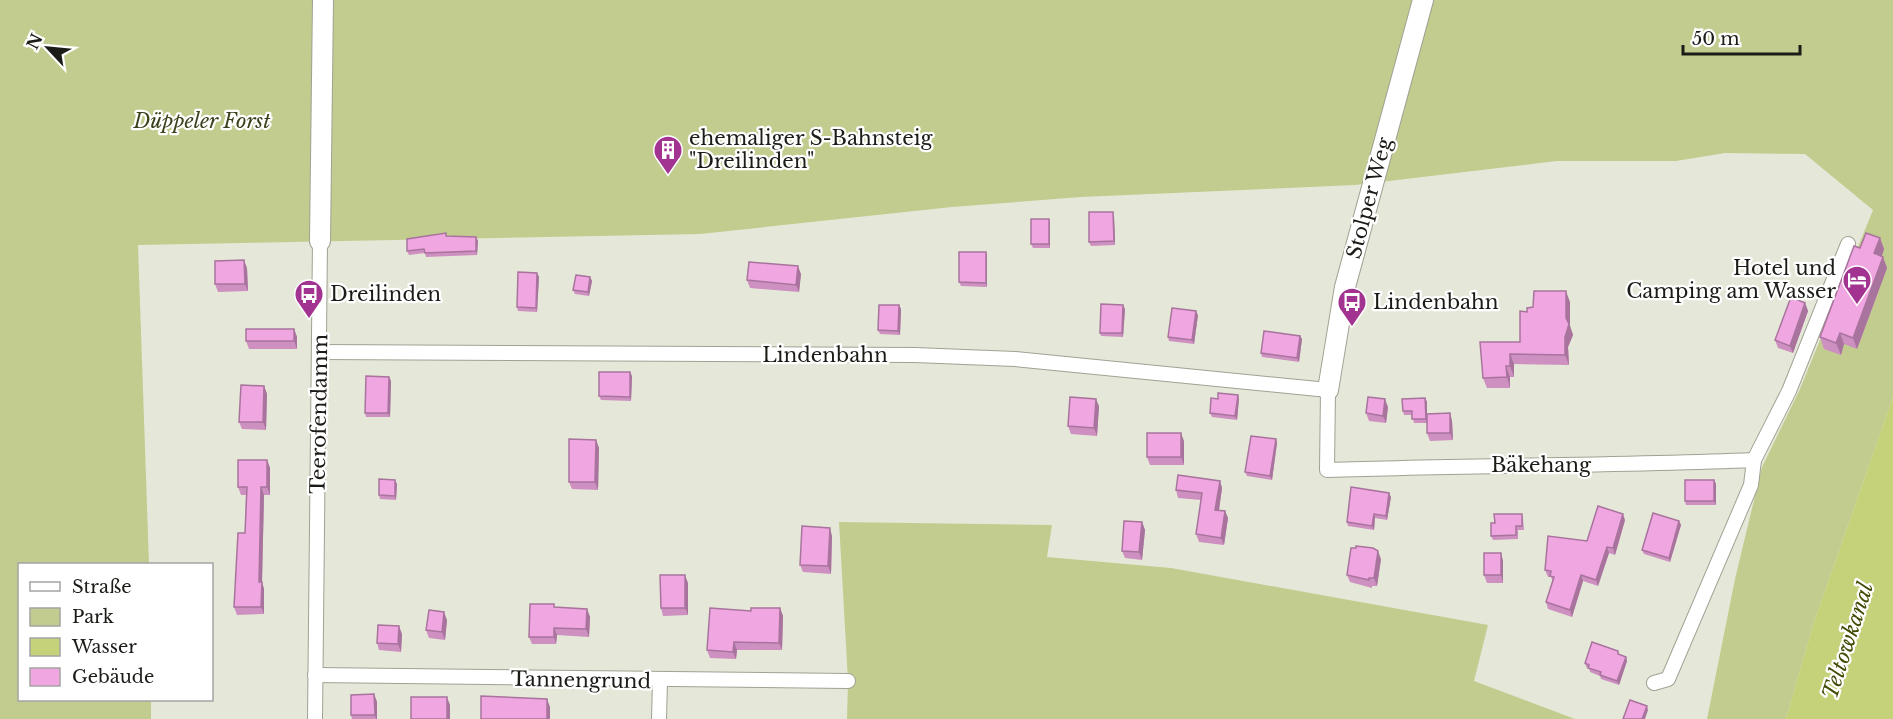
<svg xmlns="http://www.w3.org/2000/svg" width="1893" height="719" viewBox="0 0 1893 719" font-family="'Libre Baskerville',serif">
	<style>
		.green { fill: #c2cc8f }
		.water { fill: #c5d27a }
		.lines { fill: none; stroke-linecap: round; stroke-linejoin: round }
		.street-casing { stroke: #9fa293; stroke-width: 16 }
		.secondary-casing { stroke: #9fa293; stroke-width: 22 }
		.street { stroke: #fff; stroke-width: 14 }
		.secondary { stroke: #fff; stroke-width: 20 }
		.wall { fill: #ce8fc1 }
		.shaded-wall { fill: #a8749d }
		.building { fill: #f0a6e0; stroke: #a8749d; stroke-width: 1.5 }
		.labels { text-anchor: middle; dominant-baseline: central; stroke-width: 4.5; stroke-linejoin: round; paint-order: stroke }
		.park-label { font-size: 20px; font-style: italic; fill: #3c411c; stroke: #fff }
		.poi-label { font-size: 20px; fill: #1b1c17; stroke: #fff; text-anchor: start }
		.street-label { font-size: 20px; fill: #1b1c17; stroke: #fff }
		.water-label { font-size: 21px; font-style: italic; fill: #444b05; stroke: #fff }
	</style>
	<rect width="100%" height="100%" fill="#e5e8d8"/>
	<!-- green -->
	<g class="green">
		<polygon points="0,0 1893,0 1893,397 1813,625 1786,719 1707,719 1735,579 1762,467 1800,389 1873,210 1805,154 1725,153 1676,161 1557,161 1355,185 1081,197 952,207 700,234 138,245 149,564 20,564 20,700 151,700 151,719 0,719"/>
		<polygon points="839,522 1052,525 1047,557 1171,568 1488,625 1474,681 1575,719 847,719 848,681"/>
	</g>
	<!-- water -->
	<polygon class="water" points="1893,397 1893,719 1786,719 1813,625"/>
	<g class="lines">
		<!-- street casing -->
		<g class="street-casing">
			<g id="street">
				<path d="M320 352 915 355 1015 359 1328 390 1327 470C1469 465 1612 466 1754 460"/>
				<polyline points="315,675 848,681"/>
				<polyline points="1654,683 1668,679 1751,485 1754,460 1789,391 1848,244"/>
				<polyline points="315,719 320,241"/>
				<polyline points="659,719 660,681"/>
			</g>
		</g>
		<!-- secondary casing -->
		<g class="secondary-casing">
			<g id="secondary">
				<polyline points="320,241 323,0"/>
				<polyline points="1328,390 1345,287 1423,0"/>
			</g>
		</g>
		<!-- street -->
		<use href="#street" class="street"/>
		<!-- secondary -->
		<use href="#secondary" class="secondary"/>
	</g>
	<!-- wall -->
	<g class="wall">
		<polygon points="1114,216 1115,245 1091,246 1089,242"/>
		<polygon points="1049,219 1050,223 1050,248 1033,248 1031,244"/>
		<polygon points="447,236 476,237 478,241 477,255 426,257 425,253 409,255 407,251"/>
		<polygon points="1880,238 1884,249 1882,256 1887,268 1857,349 1844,344 1841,355 1824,349 1820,337 1860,248"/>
		<polygon points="986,252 987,256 987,287 961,286 959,282"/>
		<polygon points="247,268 248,291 218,292 215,284"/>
		<polygon points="537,273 539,277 537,312 518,311 517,307"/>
		<polygon points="801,274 799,292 750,288 747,280"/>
		<polygon points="590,277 592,281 589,296 575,294 573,290"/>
		<polygon points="1570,302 1570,326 1573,335 1568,347 1569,365 1514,364 1514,377 1510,377 1510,388 1487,388 1483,378 1520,342 1527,312 1533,307"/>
		<polygon points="1805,303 1808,311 1793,353 1778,348 1775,340"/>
		<polygon points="899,305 901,309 900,335 880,334 878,330"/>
		<polygon points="1125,309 1123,337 1101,336 1100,333"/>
		<polygon points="1198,315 1194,344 1169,341 1168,337"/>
		<polygon points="294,329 297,337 297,349 249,349 246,341"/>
		<polygon points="1300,336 1302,339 1299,362 1262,357 1261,353"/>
		<polygon points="632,376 631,401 601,400 599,396"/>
		<polygon points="389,377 391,381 390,417 366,417 365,413"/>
		<polygon points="264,386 267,394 266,430 242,429 239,422"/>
		<polygon points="1238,395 1239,399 1237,420 1212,417 1210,413 1218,399"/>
		<polygon points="1425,398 1427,402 1427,414 1450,413 1452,421 1453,440 1430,441 1427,433 1427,423 1414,423 1412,415 1404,415 1403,411"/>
		<polygon points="1099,406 1097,436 1071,434 1068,426"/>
		<polygon points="1388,407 1386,423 1369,421 1366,413"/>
		<polygon points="1276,439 1277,443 1272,480 1247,476 1245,472"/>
		<polygon points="596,440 599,448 598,490 572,489 569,482"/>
		<polygon points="1184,441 1184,465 1150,465 1147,457"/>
		<polygon points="267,460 270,468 270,495 264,495 262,582 264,589 264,614 237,615 234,607 245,533 246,495 241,495 238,487"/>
		<polygon points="1714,480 1716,484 1716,505 1686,505 1685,501"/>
		<polygon points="1220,481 1222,488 1219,510 1225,511 1228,518 1224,545 1199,542 1196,534 1201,500 1178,498 1176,490"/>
		<polygon points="397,484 396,500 380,499 379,495"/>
		<polygon points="1391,497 1387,520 1375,518 1374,530 1348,526 1347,522"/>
		<polygon points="1522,514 1523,518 1524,530 1518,530 1518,539 1493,540 1491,536 1495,523"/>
		<polygon points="1625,520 1615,555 1609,553 1598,586 1583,581 1572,617 1548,609 1546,602 1553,582 1551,577 1548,577 1545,570 1587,541"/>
		<polygon points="1679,521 1681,525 1670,562 1644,554 1642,550"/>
		<polygon points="1142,522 1145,530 1142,560 1125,558 1122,551"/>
		<polygon points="832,536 831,574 803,572 800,565"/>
		<polygon points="1501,553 1503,561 1503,583 1487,583 1484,575"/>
		<polygon points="1381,559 1377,586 1372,586 1372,588 1350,582 1347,575"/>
		<polygon points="688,583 688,615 663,616 661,608"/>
		<polygon points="555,607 587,609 590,617 589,637 557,635 556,644 532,644 529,637"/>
		<polygon points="780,608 783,616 782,650 737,650 736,659 710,658 707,650 751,611"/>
		<polygon points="447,620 445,640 429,638 426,630"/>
		<polygon points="402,634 401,652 379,650 377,643"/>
		<polygon points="1618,651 1619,654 1626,657 1627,661 1619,685 1601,679 1600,676 1590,672 1589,668 1586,667 1585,663"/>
		<polygon points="374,694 377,702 377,719 352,719 351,715"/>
	</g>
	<!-- shaded-wall -->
	<g class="shaded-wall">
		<polygon points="1113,212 1114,216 1115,245 1114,241"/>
		<polygon points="1049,219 1050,223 1050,248 1049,244"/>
		<polygon points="476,237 478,241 477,255 476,251"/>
		<polygon points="1880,238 1884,249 1879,265 1874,253"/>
		<polygon points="986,252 987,256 987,287 986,283"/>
		<polygon points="1883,257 1887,268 1857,349 1853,338"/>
		<polygon points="244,260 247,268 248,291 245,284"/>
		<polygon points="798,266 801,274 799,292 796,285"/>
		<polygon points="537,273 539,277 537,312 536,308"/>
		<polygon points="590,277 592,281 589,296 588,292"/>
		<polygon points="1566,291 1570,302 1570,326 1573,335 1568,347 1569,365 1565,355"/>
		<polygon points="1805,303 1808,311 1793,353 1790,346"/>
		<polygon points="899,305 901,309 900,335 898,331"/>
		<polygon points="1123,305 1125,309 1123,337 1122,333"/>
		<polygon points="1196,311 1198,315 1194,344 1192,340"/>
		<polygon points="294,329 297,337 297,349 294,341"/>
		<polygon points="1840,333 1844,344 1841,355 1836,343"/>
		<polygon points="1300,336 1302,339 1299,362 1297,358"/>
		<polygon points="1510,354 1514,364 1514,377 1510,366"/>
		<polygon points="1506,366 1510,377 1510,388 1507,377"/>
		<polygon points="630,372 632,376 631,401 630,397"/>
		<polygon points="389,377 391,381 390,417 388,413"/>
		<polygon points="264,386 267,394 266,430 263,422"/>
		<polygon points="1238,395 1239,399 1237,420 1235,416"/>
		<polygon points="1425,398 1427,402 1427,423 1426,419"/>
		<polygon points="1096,399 1099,406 1097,436 1094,428"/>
		<polygon points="1385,399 1388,407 1386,423 1383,416"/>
		<polygon points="1450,413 1452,421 1453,440 1450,433"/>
		<polygon points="1181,433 1184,441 1184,465 1181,457"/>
		<polygon points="1276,439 1277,443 1272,480 1270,476"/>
		<polygon points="596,440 599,448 598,490 595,482"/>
		<polygon points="267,460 270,468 270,495 267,487"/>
		<polygon points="395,480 397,484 396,500 395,496"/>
		<polygon points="1714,480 1716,484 1716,505 1714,501"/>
		<polygon points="1220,481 1222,488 1218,517 1215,510"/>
		<polygon points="261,487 264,495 262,582 264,589 264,614 261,607 259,582"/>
		<polygon points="1389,493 1391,497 1387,520 1386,516"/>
		<polygon points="1225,511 1228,518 1224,545 1221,538"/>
		<polygon points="1374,514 1375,518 1374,530 1372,526"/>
		<polygon points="1623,514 1625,520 1615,555 1613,548"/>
		<polygon points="1679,521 1681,525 1670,562 1669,558"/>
		<polygon points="1142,522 1145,530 1142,560 1139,552"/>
		<polygon points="830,528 832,536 831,574 828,566"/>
		<polygon points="1607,547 1609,553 1598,586 1596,580"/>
		<polygon points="1378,551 1381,559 1377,586 1374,578"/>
		<polygon points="1501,553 1503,561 1503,583 1501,575"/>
		<polygon points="685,575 688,583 688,615 685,608"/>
		<polygon points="1581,575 1583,581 1572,617 1570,610"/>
		<polygon points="780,608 783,616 782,650 779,643"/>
		<polygon points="587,609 590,617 589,637 586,629"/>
		<polygon points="444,612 447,620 445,640 442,632"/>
		<polygon points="399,626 402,634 401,652 398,644"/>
		<polygon points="554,628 557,635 556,644 554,637"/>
		<polygon points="734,642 737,650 736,659 733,652"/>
		<polygon points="1626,657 1627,661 1619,685 1617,681"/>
		<polygon points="374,694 377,702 377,719 376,719 375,715"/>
		<polygon points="447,697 450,705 450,719 447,719"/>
		<polygon points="547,699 550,707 550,719 547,719"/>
		<polygon points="1647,706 1648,710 1645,719 1642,719"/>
	</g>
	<!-- building -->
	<g class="building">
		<polygon points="1089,212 1113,212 1114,241 1089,242"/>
		<rect x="1031" y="219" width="18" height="25"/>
		<polygon points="446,233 446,236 476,237 476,251 425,253 424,249 407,251 407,239"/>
		<polygon points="1866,233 1880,238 1874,253 1883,257 1853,338 1840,333 1836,343 1820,337 1854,246 1860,248"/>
		<polygon points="959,252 986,252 986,283 959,282"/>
		<polygon points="244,260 245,284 215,284 215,261"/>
		<polygon points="749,262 798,266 796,285 747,280"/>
		<polygon points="518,272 537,273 536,308 517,307"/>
		<polygon points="576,275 590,277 588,292 573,290"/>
		<polygon points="1534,291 1566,291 1566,318 1569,324 1565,337 1565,355 1510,354 1510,366 1506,366 1507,377 1483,378 1480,342 1520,342 1520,311 1527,312 1527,308 1533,307"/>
		<polygon points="1791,297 1805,303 1790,346 1775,340"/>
		<polygon points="1101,304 1123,305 1122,333 1100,333"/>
		<polygon points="879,305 899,305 898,331 878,330"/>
		<polygon points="1172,308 1196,311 1192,340 1168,337"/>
		<rect x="246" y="329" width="48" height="12"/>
		<polygon points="1264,331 1300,336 1297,358 1261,353"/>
		<polygon points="599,372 630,372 630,397 599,396"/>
		<polygon points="366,376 389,377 388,413 365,413"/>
		<polygon points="241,385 264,386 263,422 239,422"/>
		<polygon points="1218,393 1238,395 1235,416 1210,413 1211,398 1218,399"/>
		<polygon points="1070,397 1096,399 1094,428 1068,426"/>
		<polygon points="1368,397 1385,399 1383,416 1366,413"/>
		<polygon points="1425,398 1426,419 1412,419 1412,411 1403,411 1402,399"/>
		<polygon points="1450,413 1450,433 1427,433 1427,414"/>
		<rect x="1147" y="433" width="34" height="24"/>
		<polygon points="1251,436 1276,439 1270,476 1245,472"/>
		<polygon points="569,439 596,440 595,482 569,482"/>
		<polygon points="238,460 267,460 267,487 261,487 259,582 262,582 261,607 234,607 238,533 245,533 247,487 238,487"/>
		<polygon points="1178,475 1220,481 1215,510 1225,511 1221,538 1196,534 1202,493 1176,490"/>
		<polygon points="379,479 395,480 395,496 379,495"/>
		<rect x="1685" y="480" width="29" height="21"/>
		<polygon points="1351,487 1389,493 1386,516 1374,514 1372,526 1347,522"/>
		<polygon points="1598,506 1623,514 1613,548 1607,547 1596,580 1581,575 1570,610 1546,602 1554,577 1550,576 1551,571 1545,570 1548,536 1587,541"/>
		<polygon points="1653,513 1679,521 1669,558 1642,550"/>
		<polygon points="1494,514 1522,514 1522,526 1516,526 1516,535 1491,536 1491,523 1495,523"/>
		<polygon points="1124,521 1142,522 1139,552 1122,551"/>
		<polygon points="802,526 830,528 828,566 800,565"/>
		<polygon points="1356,546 1373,548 1378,551 1374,578 1369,578 1369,580 1347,575 1351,548 1356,548"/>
		<rect x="1484" y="553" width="17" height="22"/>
		<polygon points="660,575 685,575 685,608 661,608"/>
		<polygon points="530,604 554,604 554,607 587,609 586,629 554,628 554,637 529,637"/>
		<polygon points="710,608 751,611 751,608 780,608 779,643 734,642 733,652 707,650"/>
		<polygon points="429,610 444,612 442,632 426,630"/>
		<polygon points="378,625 399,626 398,644 377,643"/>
		<polygon points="1592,642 1618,651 1618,654 1626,657 1617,681 1600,675 1601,672 1588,668 1589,665 1585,663"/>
		<polygon points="374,694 375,715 351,715 351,695"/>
		<polygon points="481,696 547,699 547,719 481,719"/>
		<rect x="411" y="697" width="36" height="22"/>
		<polygon points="1630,700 1647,706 1642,719 1623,719"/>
	</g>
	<!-- icons -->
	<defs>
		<g id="building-pin" transform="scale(1.5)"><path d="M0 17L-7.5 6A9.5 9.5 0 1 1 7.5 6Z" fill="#a33391" stroke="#fff"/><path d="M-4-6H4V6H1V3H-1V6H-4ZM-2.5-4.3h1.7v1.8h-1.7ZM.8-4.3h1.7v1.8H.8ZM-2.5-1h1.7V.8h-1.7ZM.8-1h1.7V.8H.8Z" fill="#fff"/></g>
		<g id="hotel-pin" transform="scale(1.5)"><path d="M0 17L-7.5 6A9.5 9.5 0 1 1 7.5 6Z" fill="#a33391" stroke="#fff"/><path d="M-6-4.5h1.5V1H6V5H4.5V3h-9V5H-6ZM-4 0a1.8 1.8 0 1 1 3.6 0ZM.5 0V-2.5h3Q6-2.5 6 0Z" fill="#fff"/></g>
		<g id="bus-pin" transform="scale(1.5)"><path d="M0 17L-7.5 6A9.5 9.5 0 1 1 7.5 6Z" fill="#a33391" stroke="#fff"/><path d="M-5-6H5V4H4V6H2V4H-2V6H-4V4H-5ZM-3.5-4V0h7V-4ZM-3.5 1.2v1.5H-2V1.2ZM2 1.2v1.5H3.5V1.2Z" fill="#fff"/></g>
	</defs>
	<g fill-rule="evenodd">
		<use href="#building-pin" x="668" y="150"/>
		<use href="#hotel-pin" x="1857" y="280"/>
		<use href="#bus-pin" x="309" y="294"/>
		<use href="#bus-pin" x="1352" y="302"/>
	</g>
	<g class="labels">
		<!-- park labels -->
		<g class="park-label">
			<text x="202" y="121">Düppeler Forst</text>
		</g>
		<!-- poi labels -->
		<g class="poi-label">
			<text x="689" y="138">ehemaliger S-Bahnsteig<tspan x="689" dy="23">"Dreilinden"</tspan></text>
			<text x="1836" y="268" text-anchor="end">Hotel und<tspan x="1836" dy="23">Camping am Wasser</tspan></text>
			<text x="330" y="294">Dreilinden</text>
			<text x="1373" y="302">Lindenbahn</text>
		</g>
		<!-- street labels -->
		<g class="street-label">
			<text transform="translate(1369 198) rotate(-75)">Stolper Weg</text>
			<text x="825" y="355">Lindenbahn</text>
			<text transform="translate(319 414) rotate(-89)">Teerofendamm</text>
			<text x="1541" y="465">Bäkehang</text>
			<text transform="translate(581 680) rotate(1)">Tannengrund</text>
		</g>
		<!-- water labels -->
		<g class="water-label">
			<text transform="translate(1848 641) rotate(-72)">Teltowkanal</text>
		</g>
	</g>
	<!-- legend -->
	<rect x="18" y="563" width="195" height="138" fill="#ffffff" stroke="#a4a4a2" stroke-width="1.5"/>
	<rect x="30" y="582" width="30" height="9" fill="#ffffff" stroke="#a4a4a2" stroke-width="1.5"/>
	<text x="72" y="593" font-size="18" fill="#1b1c17">Straße</text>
	<rect x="30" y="608" width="30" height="18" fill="#c2cc8f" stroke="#a4a4a2" stroke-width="1.5"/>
	<text x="72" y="623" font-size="18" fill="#1b1c17">Park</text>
	<rect x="30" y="638" width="30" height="18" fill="#c5d27a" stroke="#a4a4a2" stroke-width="1.5"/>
	<text x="72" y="653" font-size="18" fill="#1b1c17">Wasser</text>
	<rect x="30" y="668" width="30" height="18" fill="#f0a6e0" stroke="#a4a4a2" stroke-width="1.5"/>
	<text x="72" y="683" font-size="18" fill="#1b1c17">Gebäude</text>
	<!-- north arrow -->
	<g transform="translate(48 48) rotate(296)" stroke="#ffffff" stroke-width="4.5" paint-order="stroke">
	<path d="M0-4.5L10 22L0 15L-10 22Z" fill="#1b1c17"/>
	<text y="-9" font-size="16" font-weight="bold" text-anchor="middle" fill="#1b1c17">N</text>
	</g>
	<!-- scale -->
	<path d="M1683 45v9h117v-9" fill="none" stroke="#1b1c17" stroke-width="3"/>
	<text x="1692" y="45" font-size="18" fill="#1b1c17" stroke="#ffffff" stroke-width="4.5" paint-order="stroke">50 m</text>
</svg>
